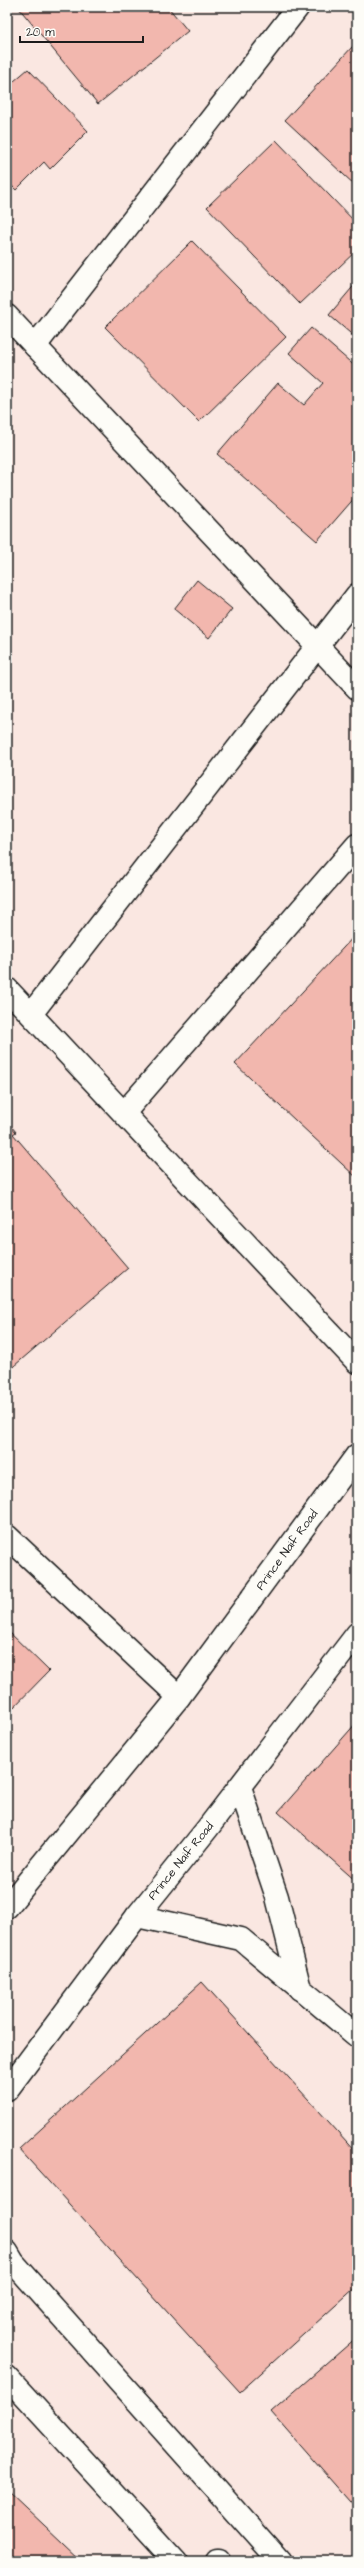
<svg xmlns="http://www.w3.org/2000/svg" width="364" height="2568" viewBox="0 0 364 2568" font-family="'Architects Daughter',sans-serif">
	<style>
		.building { fill: #f2b7ae; stroke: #1c1c1c }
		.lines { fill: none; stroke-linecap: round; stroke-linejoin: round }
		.minor-casing { stroke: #1c1c1c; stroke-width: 25 }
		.major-casing { stroke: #1c1c1c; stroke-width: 25 }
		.minor { stroke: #fdfcf7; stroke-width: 22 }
		.major { stroke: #fdfcf7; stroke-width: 22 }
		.labels { text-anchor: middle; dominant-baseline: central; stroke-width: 4; stroke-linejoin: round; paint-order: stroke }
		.street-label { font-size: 12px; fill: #1c1c1c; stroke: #fdfcf7 }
	</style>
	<rect width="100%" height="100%" fill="#fae7e1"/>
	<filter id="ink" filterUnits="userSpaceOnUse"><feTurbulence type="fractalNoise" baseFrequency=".025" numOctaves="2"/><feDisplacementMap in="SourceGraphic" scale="8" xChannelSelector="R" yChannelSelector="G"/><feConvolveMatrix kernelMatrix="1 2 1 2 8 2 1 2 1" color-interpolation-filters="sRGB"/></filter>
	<g filter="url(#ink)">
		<!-- building -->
		<g class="building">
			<polygon points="18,7 168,7 188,31 98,104"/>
			<polygon points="353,46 357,50 357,187 285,120"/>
			<polygon points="28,69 88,131 50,169 44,162 16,190 7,181 7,87"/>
			<polygon points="276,140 357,224 357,250 300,304 207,207"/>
			<polygon points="192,241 286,337 199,422 105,327"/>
			<polygon points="357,282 357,339 329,315"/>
			<polygon points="311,328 357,368 357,495 317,541 217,454 278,383 304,405 323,383 289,353"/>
			<polygon points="197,580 232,609 209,638 174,609"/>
			<polygon points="357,933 357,1178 235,1064"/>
			<polygon points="7,1121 16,1132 13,1134 128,1268 7,1372"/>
			<polygon points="7,1630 49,1671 7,1714"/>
			<polygon points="357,1722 357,1882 278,1812"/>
			<polygon points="202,1982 357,2153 357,2286 240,2392 19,2149"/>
			<polygon points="357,2337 357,2510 271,2412"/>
			<polygon points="7,2490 82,2561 7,2561"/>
		</g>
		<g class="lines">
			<!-- minor casing -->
			<g class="minor-casing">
				<g id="minor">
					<polyline points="7,316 357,688"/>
					<polyline points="35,346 298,7"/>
					<polyline points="7,989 357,1362"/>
					<polyline points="31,1014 357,595"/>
					<polyline points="124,1113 357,845"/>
					<polyline points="7,1536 179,1697"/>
					<polyline points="240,1787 277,1897 300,1989"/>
					<polyline points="137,1916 241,1939 357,2036"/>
					<polyline points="7,2252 13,2262 280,2561"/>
					<polyline points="7,2377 176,2561"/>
					<polyline points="217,2561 219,2561"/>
				</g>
			</g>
			<!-- major casing -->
			<g class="major-casing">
				<g id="major">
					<polyline points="7,1907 179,1697 357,1455"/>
					<polyline points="7,2090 137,1916 207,1829 357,1634"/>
				</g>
			</g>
			<!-- minor -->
			<use href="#minor" class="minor"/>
			<!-- major -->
			<use href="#major" class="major"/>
		</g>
	</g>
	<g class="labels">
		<!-- street labels -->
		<g class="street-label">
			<text transform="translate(287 1550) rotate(-54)">Prince Naif Road</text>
			<text transform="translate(181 1861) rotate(-51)">Prince Naif Road</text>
		</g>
	</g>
	<!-- margin -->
	<rect width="364" height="2568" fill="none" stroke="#fdfcf7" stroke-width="24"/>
	<rect x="12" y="12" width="340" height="2544" fill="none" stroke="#1c1c1c" stroke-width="1.5" filter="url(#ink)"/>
	<!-- scale -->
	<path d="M20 36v6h123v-6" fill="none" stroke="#1c1c1c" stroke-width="2"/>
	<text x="26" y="36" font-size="12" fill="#1c1c1c" stroke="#fdfcf7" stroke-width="3" paint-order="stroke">20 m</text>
</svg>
